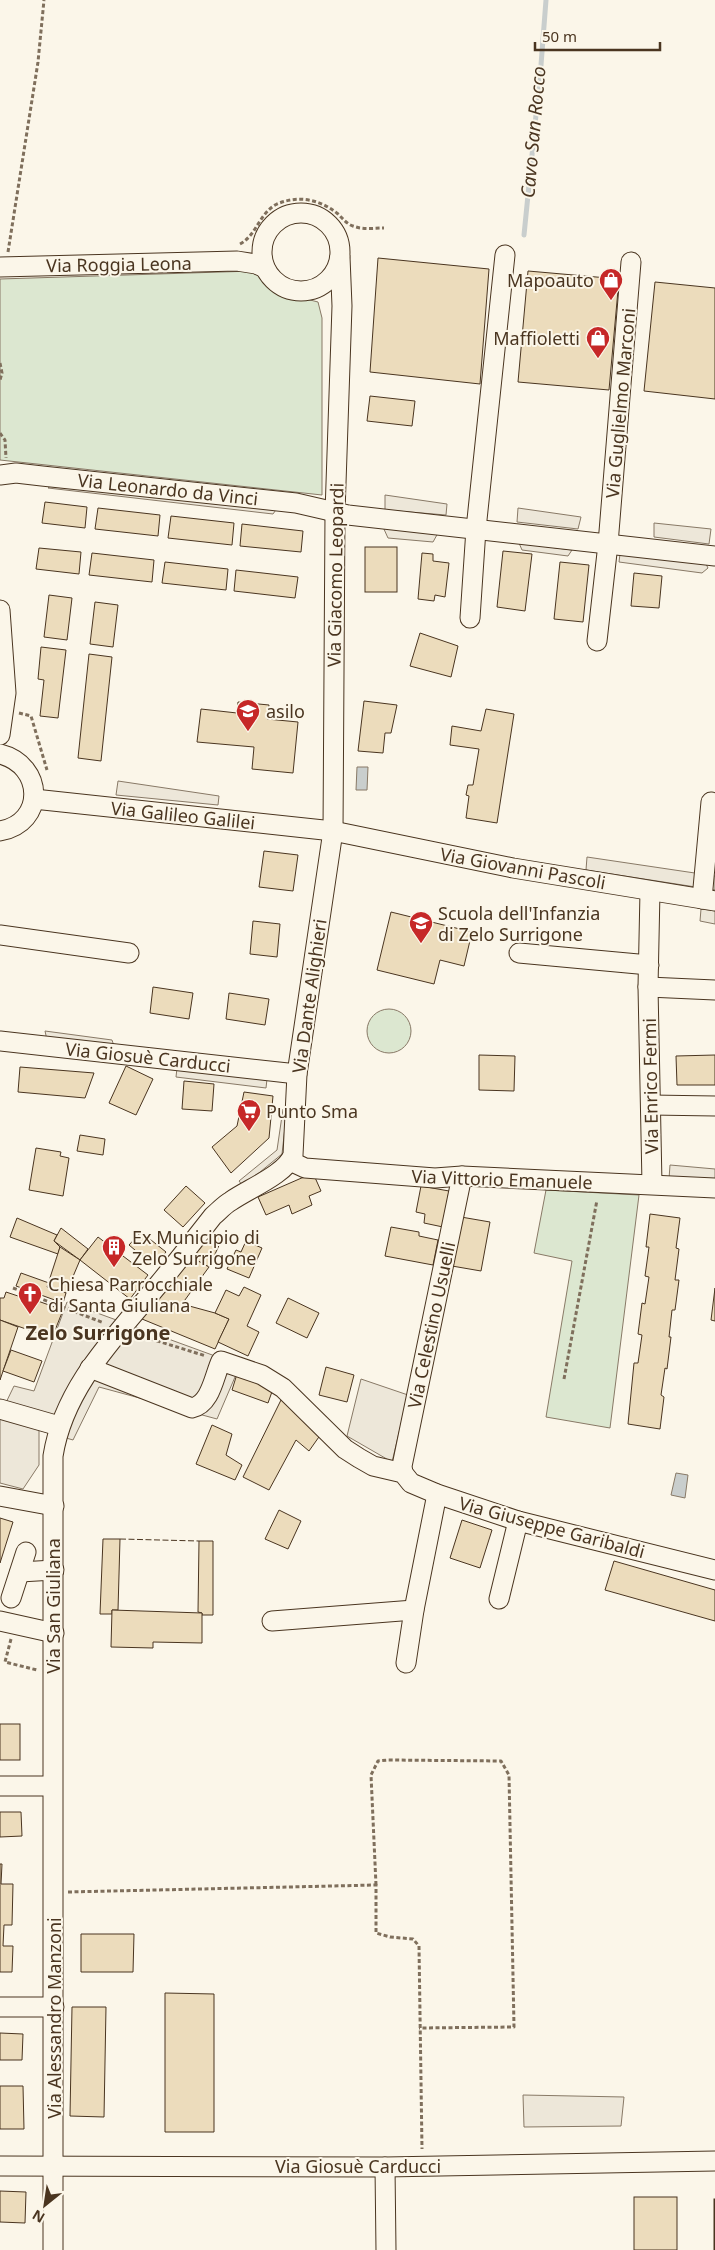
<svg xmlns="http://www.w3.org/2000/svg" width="715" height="2250" viewBox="0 0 715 2250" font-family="'Noto Sans',sans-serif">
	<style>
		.green { fill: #dce7d0; stroke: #887966 }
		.parking { fill: #ede7d9; stroke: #887966 }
		.water { fill: #c9cecd; stroke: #887966 }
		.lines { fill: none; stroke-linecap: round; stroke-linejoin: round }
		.stream { stroke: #c9cecd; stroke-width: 5 }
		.building { fill: #ecdcbc; stroke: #4a3520 }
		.minor-casing { stroke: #4a3520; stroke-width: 21 }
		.path { stroke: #7f6f5c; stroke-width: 3; stroke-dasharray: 4 2.5; stroke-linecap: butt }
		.minor { stroke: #fbf6e9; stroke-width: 19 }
		.fence { stroke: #4a3520; stroke-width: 1; stroke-dasharray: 6 2.5; stroke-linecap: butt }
		.labels { text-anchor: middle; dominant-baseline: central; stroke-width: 4; stroke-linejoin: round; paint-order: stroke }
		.street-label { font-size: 18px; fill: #4a3520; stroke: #fbf6e9 }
		.poi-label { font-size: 18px; fill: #4a3520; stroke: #fbf6e9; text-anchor: start }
		.water-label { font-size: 19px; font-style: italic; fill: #4a3520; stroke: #fbf6e9 }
		.quarter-label { font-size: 20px; font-weight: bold; fill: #4a3520; stroke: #fbf6e9 }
	</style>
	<rect width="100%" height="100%" fill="#fbf6e9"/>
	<!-- green -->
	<g class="green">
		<polygon points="253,271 270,287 283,293 318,302 322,318 322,495 0,460 0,279"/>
		<circle cx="389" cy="1031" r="22"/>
		<polygon points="546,1190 639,1195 610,1428 546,1417 572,1261 534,1253"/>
	</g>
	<!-- parking -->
	<g class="parking">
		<polygon points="57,481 278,507 273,514 48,488"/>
		<polygon points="385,495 447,504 446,515 385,510"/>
		<polygon points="518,508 581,517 578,529 517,522"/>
		<polygon points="654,523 711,529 709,544 654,537"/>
		<polygon points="383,527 438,533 433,542 388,538"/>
		<polygon points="519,543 572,550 568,556 522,550"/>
		<polygon points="620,554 706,564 708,568 702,573 619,562"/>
		<polygon points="118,781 219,796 218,805 116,795"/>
		<polygon points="587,857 715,876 715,890 586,870"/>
		<polygon points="701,909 715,911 715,924 700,921"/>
		<polygon points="45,1031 112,1040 115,1049 47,1040"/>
		<polygon points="177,1068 267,1079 266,1088 176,1077"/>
		<polygon points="283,1109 287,1109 282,1154 243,1186 239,1181 277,1150"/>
		<polygon points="670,1165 715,1169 715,1183 669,1179"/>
		<polygon points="67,1302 215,1356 241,1363 217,1419 99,1387 73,1440 39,1430 39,1465 23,1489 0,1483 0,1415 14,1386 34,1391"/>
		<polygon points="361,1379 408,1395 392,1462 347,1436"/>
		<polygon points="523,2095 624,2097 621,2126 524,2127"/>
	</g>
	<!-- water -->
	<g class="water">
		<polygon points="357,767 368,767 367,790 356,790"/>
		<polygon points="676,1473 688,1475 685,1498 671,1495"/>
	</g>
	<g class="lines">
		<!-- stream -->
		<polyline class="stream" points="524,235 541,65 546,0"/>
	</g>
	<!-- building -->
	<g class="building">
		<polygon points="378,258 489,269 480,384 370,372"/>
		<polygon points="528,271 619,279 609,390 518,382"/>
		<polygon points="655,282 715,288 715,399 644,391"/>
		<polygon points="370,396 415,401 412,426 367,421"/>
		<polygon points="45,502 87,507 85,528 42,523"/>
		<polygon points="98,508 160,515 158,536 95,529"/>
		<polygon points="171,516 234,523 232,545 168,538"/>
		<polygon points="242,524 303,531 301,552 240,546"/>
		<rect x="365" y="547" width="32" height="45"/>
		<polygon points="39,548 81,552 79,574 36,569"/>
		<polygon points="503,551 532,554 525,611 497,607"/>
		<polygon points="92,553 154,560 152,582 89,575"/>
		<polygon points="422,553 433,554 433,561 449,563 445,597 435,595 434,601 418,599"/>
		<polygon points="165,562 228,569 226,590 162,583"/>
		<polygon points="560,562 589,565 583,622 554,619"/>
		<polygon points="236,570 298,577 295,598 234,591"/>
		<polygon points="634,573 662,576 659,608 631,606"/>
		<polygon points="49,595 72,598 67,640 44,637"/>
		<polygon points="95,602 118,605 113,647 90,644"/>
		<polygon points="420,633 458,646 451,677 410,666"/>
		<polygon points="41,647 66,650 58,718 40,716 44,680 38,679"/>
		<polygon points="89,654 112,657 101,761 78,758"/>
		<polygon points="364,701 397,705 391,733 385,733 383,753 358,751"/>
		<polygon points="238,702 269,705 267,719 298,722 293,773 252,769 254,747 197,742 201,709 237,713"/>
		<polygon points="486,709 514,714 497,823 466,818 469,796 466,795 468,785 473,785 479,749 450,745 452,726 481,731"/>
		<polygon points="264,851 298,855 293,891 259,887"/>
		<polygon points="391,912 472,932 464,966 440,960 434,984 377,970"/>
		<polygon points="253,921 280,924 277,957 250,954"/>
		<polygon points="153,987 193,993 189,1019 150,1013"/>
		<polygon points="229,993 269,999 265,1025 226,1019"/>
		<polygon points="479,1055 515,1056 514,1091 479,1090"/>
		<polygon points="715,1055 715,1085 677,1085 676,1056"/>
		<polygon points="126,1066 153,1079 136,1115 109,1103"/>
		<polygon points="20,1067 94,1073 85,1098 18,1092"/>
		<polygon points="184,1081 214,1084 212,1111 182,1109"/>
		<polygon points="244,1092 273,1096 269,1138 231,1173 212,1147 237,1126"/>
		<polygon points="80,1135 105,1139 103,1155 77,1151"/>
		<polygon points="36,1148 61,1152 60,1156 69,1158 63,1196 29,1190"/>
		<polygon points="313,1173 321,1191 309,1196 312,1205 292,1214 289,1205 266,1215 258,1197"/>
		<polygon points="186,1186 205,1203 183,1227 164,1210"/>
		<polygon points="421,1186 449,1191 443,1227 424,1223 425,1214 416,1212"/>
		<polygon points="650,1214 680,1218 676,1248 679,1249 675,1280 679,1280 675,1310 672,1310 669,1337 671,1337 667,1369 665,1368 661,1395 664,1397 660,1429 628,1424 634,1363 638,1363 642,1335 638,1334 642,1303 645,1304 649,1277 645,1276 649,1247 646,1247"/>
		<polygon points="461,1217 490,1222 481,1271 452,1266"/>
		<polygon points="17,1218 57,1235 54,1241 60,1247 58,1254 10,1237"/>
		<polygon points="391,1227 419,1232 419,1236 438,1240 433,1265 385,1256"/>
		<polygon points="61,1228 88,1249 80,1260 54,1241"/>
		<polygon points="211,1230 222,1239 209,1267 189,1256"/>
		<polygon points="141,1232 166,1252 154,1266 129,1245"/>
		<polygon points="98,1237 148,1275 130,1299 80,1260"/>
		<polygon points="246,1241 262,1248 249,1278 227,1269 236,1250 241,1252"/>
		<polygon points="60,1247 80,1260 66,1293 47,1287"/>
		<polygon points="189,1256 209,1267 182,1304 215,1313 229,1319 215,1349 142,1319"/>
		<polygon points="21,1273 49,1283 47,1287 66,1293 63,1303 16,1286"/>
		<polygon points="244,1287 261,1295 247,1326 259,1332 248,1356 218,1342 229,1319 215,1313 226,1290 239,1296"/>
		<polygon points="715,1288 715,1321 711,1320"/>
		<polygon points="6,1292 21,1297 21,1295 63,1310 52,1338 0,1320 0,1298 4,1298"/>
		<polygon points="288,1298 319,1313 307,1338 276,1323"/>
		<polygon points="0,1320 18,1327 0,1380"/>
		<polygon points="11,1350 42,1361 34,1382 3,1371"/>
		<polygon points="326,1367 354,1375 347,1402 319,1395"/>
		<polygon points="237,1374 274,1386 268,1403 232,1390"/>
		<polygon points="281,1400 321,1434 309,1451 296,1440 269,1490 243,1477"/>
		<polygon points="212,1425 232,1434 226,1455 242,1465 235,1480 196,1464"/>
		<polygon points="279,1510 301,1521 288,1549 265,1539"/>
		<polygon points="0,1518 13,1522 0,1563"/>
		<polygon points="462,1520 492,1530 480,1568 450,1558"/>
		<polygon points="103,1539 120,1539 118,1610 112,1610 112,1614 100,1614"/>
		<polygon points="199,1541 213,1541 213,1615 202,1615 202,1613 198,1612"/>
		<polygon points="614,1561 715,1590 715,1621 605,1590"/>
		<polygon points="112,1610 202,1613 202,1643 153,1642 153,1648 111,1647"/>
		<rect x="0" y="1724" width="20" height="36"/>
		<polygon points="0,1812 21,1812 22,1836 0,1837"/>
		<polygon points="0,1864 2,1864 1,1884 13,1884 12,1925 4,1925 3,1946 13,1946 12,1972 0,1972"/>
		<polygon points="81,1934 134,1934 133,1972 81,1972"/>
		<polygon points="165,1993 214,1994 214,2132 165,2132"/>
		<polygon points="72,2007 106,2007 104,2117 70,2116"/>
		<polygon points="0,2033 23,2034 22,2060 0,2060"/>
		<polygon points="0,2086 23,2086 24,2129 0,2129"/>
		<polygon points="0,2191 26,2192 25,2223 0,2222"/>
		<rect x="634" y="2197" width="43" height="53"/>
		<rect x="714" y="2199" width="1" height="51"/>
	</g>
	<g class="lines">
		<!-- minor casing -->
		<g class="minor-casing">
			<g id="minor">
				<circle cx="301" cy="252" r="39"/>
				<polyline points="0,267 237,261 256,264 265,268"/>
				<polyline points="0,475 16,473 42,476 296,503 348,515 715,556"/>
				<polyline points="0,610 6,693 0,735"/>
				<polyline points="470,618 476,529 505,255"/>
				<polyline points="597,641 608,544 631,262"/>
				<path d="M0 754C44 765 46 823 0 831"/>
				<polyline points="34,799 333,831 513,868 715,901"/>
				<polyline points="650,891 648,987 652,1184"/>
				<polyline points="702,899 711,802"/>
				<polyline points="0,935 129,953"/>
				<polyline points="519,953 649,965"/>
				<polyline points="648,987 715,990"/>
				<polyline points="0,1041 297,1074"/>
				<polyline points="651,1105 715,1106"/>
				<polyline points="290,1161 305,1168 435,1178 462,1176 715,1188"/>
				<path d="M90 1368 192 1408C211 1404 214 1376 221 1361L262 1375 283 1388 345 1449 359 1458 373 1466 403 1473 411 1483 437 1494 518 1521 715 1570"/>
				<polyline points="0,1409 59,1426"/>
				<polyline points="403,1473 402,1466 462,1176"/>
				<polyline points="0,1496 54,1506"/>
				<polyline points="20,1572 54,1570"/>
				<polyline points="11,1598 26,1552"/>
				<polyline points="499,1599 518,1521"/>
				<polyline points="0,1621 54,1633"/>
				<polyline points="272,1621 414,1610"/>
				<polyline points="406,1663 414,1610 437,1494"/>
				<polyline points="0,1786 52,1786"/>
				<polyline points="0,2007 54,2007"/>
				<polyline points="0,2166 385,2167 715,2161"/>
				<polyline points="385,2167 386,2250"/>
				<path d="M53 2250V1456C64 1387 115 1337 158 1285 177 1262 195 1239 213 1216 219 1211 224 1205 231 1201 248 1189 286 1174 293 1155L297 1074 333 831 335 513 342 306 340 257"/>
			</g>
		</g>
		<!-- path -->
		<g class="path">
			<path d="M240 244C257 235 259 213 277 204 298 195 320 199 338 214 343 219 347 224 353 226 363 230 374 228 384 228"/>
			<polyline points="8,252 38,62 44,0"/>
			<polyline points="0,363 2,373 0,380"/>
			<polyline points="0,433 5,440 6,458"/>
			<polyline points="19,713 31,716 47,770"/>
			<polyline points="13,1288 104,1323"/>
			<polyline points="138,1335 206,1356"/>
			<polyline points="564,1379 597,1200"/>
			<polyline points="11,1639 5,1662 37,1670"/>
			<polyline points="376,1885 371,1775 378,1761 388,1760 501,1761 509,1775 514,2027 419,2028"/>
			<polyline points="68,1892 376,1885 376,1933 390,1937 413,1939 419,1946 422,2149"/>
		</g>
		<!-- minor -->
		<use href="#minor" class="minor"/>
		<!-- fence -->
		<polyline class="fence" points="120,1539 199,1541"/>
	</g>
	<!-- icons -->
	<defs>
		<g id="shop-pin" transform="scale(1.25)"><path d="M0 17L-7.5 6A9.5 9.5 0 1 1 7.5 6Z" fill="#c62828" stroke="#fbf6e9"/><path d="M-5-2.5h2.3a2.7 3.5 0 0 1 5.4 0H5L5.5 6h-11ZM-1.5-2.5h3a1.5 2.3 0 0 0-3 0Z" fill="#fff"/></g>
		<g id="school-pin" transform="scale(1.25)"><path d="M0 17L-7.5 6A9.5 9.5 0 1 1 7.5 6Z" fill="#c62828" stroke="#fbf6e9"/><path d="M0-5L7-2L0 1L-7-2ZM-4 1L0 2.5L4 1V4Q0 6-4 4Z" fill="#fff"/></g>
		<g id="supermarket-pin" transform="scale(1.25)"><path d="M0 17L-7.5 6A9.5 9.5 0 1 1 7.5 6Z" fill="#c62828" stroke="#fbf6e9"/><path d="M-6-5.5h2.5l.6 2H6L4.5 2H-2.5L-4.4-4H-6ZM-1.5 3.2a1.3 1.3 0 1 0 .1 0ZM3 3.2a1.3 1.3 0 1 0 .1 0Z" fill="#fff"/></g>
		<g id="building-pin" transform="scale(1.25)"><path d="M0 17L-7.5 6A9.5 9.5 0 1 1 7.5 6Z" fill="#c62828" stroke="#fbf6e9"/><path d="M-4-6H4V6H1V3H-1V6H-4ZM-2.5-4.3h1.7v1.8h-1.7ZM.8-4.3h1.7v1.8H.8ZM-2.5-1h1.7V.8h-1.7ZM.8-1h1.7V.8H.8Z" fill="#fff"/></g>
		<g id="church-pin" transform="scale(1.25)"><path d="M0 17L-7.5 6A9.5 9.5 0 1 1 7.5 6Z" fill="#c62828" stroke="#fbf6e9"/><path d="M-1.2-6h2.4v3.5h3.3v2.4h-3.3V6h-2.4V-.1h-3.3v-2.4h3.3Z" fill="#fff"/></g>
	</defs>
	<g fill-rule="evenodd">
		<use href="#shop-pin" x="611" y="280"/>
		<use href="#shop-pin" x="598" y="338"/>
		<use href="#school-pin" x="248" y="711"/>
		<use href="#school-pin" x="421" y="923"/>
		<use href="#supermarket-pin" x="249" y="1111"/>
		<use href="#building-pin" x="114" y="1247"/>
		<use href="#church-pin" x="30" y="1294"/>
	</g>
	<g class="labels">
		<!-- street labels -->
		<g class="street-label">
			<text transform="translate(119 264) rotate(-1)">Via Roggia Leona</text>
			<text transform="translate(620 403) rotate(-85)">Via Guglielmo Marconi</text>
			<text transform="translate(168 489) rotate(6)">Via Leonardo da Vinci</text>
			<text transform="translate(335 575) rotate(-89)">Via Giacomo Leopardi</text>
			<text transform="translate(183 815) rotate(6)">Via Galileo Galilei</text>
			<text transform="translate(523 868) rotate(10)">Via Giovanni Pascoli</text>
			<text transform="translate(309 996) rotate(-82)">Via Dante Alighieri</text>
			<text transform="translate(148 1057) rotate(6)">Via Giosuè Carducci</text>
			<text transform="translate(650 1086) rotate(-91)">Via Enrico Fermi</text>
			<text transform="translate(502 1179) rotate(2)">Via Vittorio Emanuele</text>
			<text transform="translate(431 1325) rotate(-78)">Via Celestino Usuelli</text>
			<text transform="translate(552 1527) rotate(15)">Via Giuseppe Garibaldi</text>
			<text transform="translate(53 1606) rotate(-90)">Via San Giuliana</text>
			<text transform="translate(54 2018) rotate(-90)">Via Alessandro Manzoni</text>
			<text x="358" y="2166">Via Giosuè Carducci</text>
		</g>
		<!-- poi labels -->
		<g class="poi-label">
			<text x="594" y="280" text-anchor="end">Mapoauto</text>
			<text x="580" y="338" text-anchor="end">Maffioletti</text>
			<text x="266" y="711">asilo</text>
			<text x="438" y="913">Scuola dell'Infanzia<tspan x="438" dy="21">di Zelo Surrigone</tspan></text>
			<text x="266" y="1111">Punto Sma</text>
			<text x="132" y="1237">Ex Municipio di<tspan x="132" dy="21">Zelo Surrigone</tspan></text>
			<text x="48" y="1284">Chiesa Parrocchiale<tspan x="48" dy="21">di Santa Giuliana</tspan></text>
		</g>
		<!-- water labels -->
		<g class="water-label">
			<text transform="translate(533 132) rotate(-85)">Cavo San Rocco</text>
		</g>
		<!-- quarter labels -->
		<g class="quarter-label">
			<text x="98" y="1332">Zelo Surrigone</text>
		</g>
	</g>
	<!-- north arrow -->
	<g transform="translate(45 2205) rotate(210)" stroke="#fbf6e9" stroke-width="4" paint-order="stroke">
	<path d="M0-4L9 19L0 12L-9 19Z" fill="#4a3520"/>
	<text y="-8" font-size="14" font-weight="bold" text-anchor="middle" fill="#4a3520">N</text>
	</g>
	<!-- scale -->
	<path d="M535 42v8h125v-8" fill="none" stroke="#4a3520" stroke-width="2.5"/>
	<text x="542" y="42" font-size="15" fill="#4a3520" stroke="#fbf6e9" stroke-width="4" paint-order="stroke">50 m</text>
</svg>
